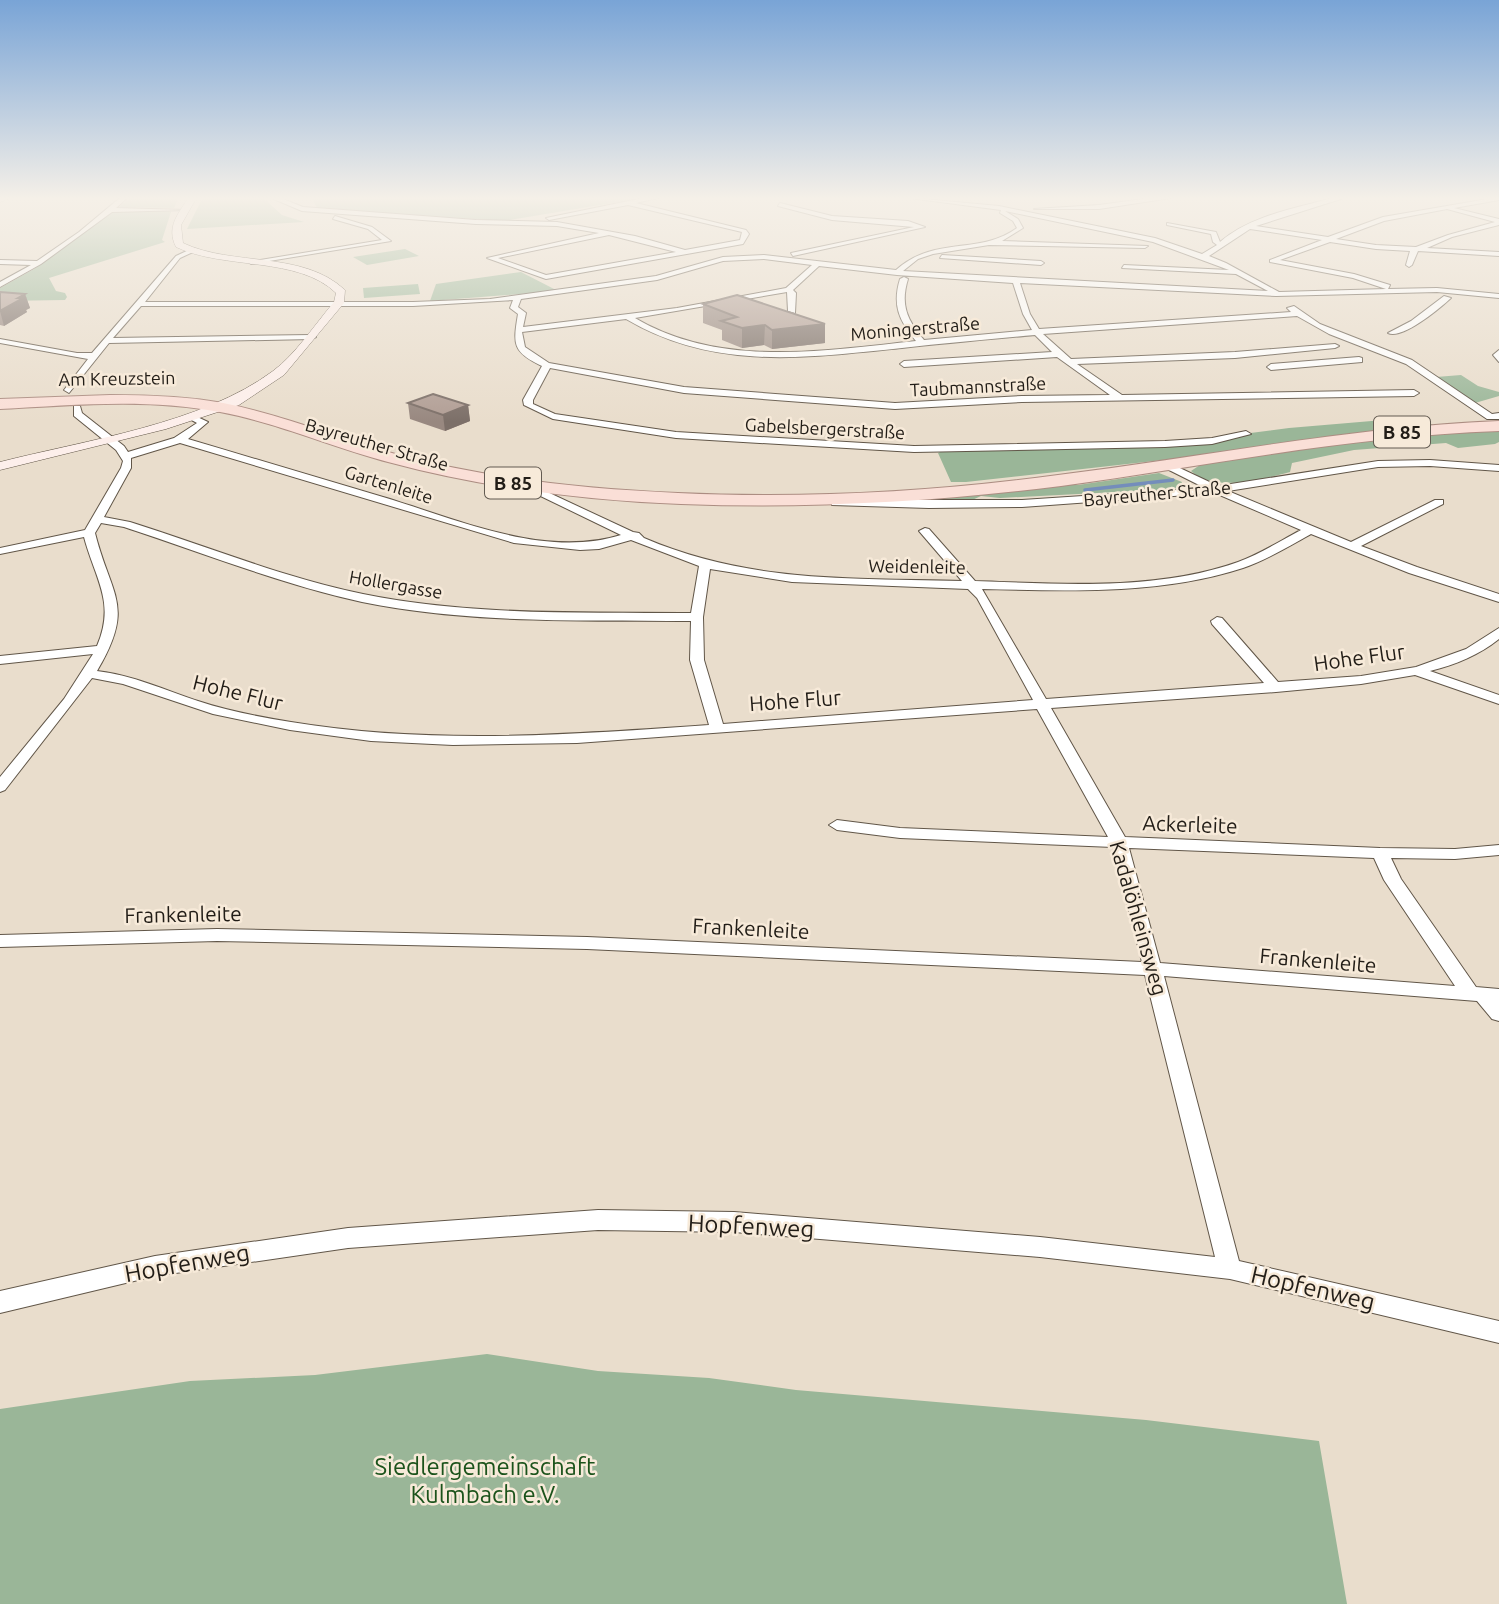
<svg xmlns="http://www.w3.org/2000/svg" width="1499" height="1604" viewBox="0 0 1499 1604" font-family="Ubuntu,sans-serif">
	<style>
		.green { fill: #9ab698 }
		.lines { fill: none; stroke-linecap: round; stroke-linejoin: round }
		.stream { stroke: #748dbb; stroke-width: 3.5 }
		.street-casing { stroke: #615648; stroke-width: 2 }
		.secondary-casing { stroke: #615648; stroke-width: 1 }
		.primary-casing { stroke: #ac8d82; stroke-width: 2 }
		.street { fill: #fff; fill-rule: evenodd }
		.secondary { fill: #fdefeb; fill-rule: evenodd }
		.primary { fill: #fadfd7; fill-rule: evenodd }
		.wall { fill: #988880 }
		.shaded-wall { fill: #7c6f68 }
		.building { fill: #b19e95; stroke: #7c6f68; stroke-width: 2 }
		.labels { text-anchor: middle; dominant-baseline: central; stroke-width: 5; stroke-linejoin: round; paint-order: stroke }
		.far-street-label { font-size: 18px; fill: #221d17; stroke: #f7ead9 }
		.shield { fill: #f7ead9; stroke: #625a51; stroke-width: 2 }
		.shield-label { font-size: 19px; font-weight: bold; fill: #221d17 }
		.street-label { font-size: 21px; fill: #221d17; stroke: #f7ead9 }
		.near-street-label { font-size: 24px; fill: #221d17; stroke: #f7ead9 }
		.near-park-label { font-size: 24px; fill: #1b531b; stroke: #f7ead9 }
	</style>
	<rect width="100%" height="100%" fill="#e9ddcc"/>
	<!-- green -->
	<g class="green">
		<polygon points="131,197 179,197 174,208 119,207"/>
		<polygon points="203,197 262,197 282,215 304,222 187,229"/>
		<polygon points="317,197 648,197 503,221 317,208 312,198"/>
		<polygon points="167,210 171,212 162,240 165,242 49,278 56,291 65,293 67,297 65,300 0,301 0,288 34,269 114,211"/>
		<polygon points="405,249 419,256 367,265 353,257"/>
		<polygon points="521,272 558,291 430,301 436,284"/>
		<polygon points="418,284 420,294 364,298 363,288"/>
		<polygon points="1461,375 1478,386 1499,392 1499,396 1475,403 1436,377"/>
		<polygon points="1419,417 1440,429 966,482 951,482 938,453 946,449 1165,444 1289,428"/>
		<path d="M1499 428V442L1495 444 1458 448 1446 443 1354 450 1292 463 1290 472C1262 479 1215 493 1191 471L1203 463 1329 443Z"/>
		<polygon points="1159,473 1182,482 1182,487 1158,493 1155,490 1000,498 981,496 970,501 887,500 1052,484 1078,485"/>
		<polygon points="487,1354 598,1371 709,1378 796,1390 1146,1420 1319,1441 1347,1604 0,1604 0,1409 190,1381 315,1375"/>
	</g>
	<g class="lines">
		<!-- stream -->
		<polyline class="stream" points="1085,490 1173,480"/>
		<!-- street casing -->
		<g class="street-casing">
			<g id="street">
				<polygon points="121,197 128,197 116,208 186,210 112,212 41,264 0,287 0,282 31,265 0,264 0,260 37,261 79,232"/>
				<path d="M269 197H278L303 207 476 220 557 222 635 236 685 250 740 240 742 232 628 205 549 220 546 218 648 197H662L636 203 746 230 749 234 743 244 546 279 487 258 599 233 557 226 476 224 302 211ZM609 235 676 252 546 275 498 258Z"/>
				<path d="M902 197 999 206 1155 238 1202 254 1217 245 1213 242 1211 234 1167 225V223L1216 232 1220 242C1251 215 1298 208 1336 197H1347L1256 226 1328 237 1383 217 1499 197V200L1454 208 1499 219V225L1452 237 1427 248 1499 252V256L1418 251 1412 265 1409 267 1406 265 1410 251 1376 249 1330 242 1280 260 1354 274 1390 285 1388 289 1437 288 1499 294V298L1437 292 1276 296 1020 283 1030 314 1039 329 1291 312 1287 308 1294 306 1320 324 1412 360 1492 414 1499 413V419H1487L1406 364 1329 334 1297 316 1043 334 1071 359 1235 352 1335 344 1339 346 1335 348 1235 358 1077 364 1122 395 1414 390 1419 393 1414 396 1022 402 895 409 684 393 550 368 533 400V404L555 414 676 432 914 446 1165 441 1212 438 1246 431 1251 434 1212 444 1165 447 914 452 676 438 553 419 524 405 523 400 542 366C512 352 513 344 518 314L510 308 513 300 413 306H141L113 338 312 335 316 337 312 339 109 343 69 393 64 390 88 359 0 343V339L77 353H92L176 256 191 249 193 252 180 258 145 302H413L490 299 656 276 723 257 764 255 896 270C935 235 978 256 1017 228L1013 221 1000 213 1001 210ZM1447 209 1495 222 1448 235 1416 247 1376 245 1336 239 1384 221ZM1005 211 1153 242 1229 270 1124 265 1122 268 1236 274 1268 291 903 271 918 259 933 254 989 245 1145 248 1148 246 1002 241 1023 228 1018 219ZM1250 229 1322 240 1270 260V262L1353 278 1386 289 1279 292 1226 263 1209 256ZM764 259 812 265 786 288 677 308 523 327 526 313 518 307 521 299 657 280 723 261ZM819 266 897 275 1013 283 1023 314 1032 330 924 340C907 320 900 305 908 279L904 277 900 279C892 305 899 321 916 341 822 351 720 368 635 318L787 292 788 311 795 313 796 293 793 290ZM626 319C714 371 805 358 902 348 946 343 991 339 1035 335L1052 352 904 361 900 364 904 367 1057 357 1110 395 1022 396 895 403 684 387 549 363 525 347 522 332Z"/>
				<polygon points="1158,197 1177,197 1099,209 1034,209 1099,205"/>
				<polygon points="780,203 832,216 908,221 925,227 793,256 791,253 914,227 832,220 778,206"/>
				<polygon points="335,216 372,227 391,241 251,264 248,262 382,240 368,229 333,219"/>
				<polygon points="942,255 1041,261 1044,263 1041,265 940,258"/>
				<path d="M1444 296 1451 298C1439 309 1402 340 1388 333L1411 321Z"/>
				<polygon points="1499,350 1499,362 1493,355"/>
				<polygon points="1359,357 1362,358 1362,362 1271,370 1267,367 1271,364"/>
				<path d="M74 406H80L82 413 124 446 128 452 174 438 197 423 186 417 191 414 208 422 188 439C253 458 318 478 383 497 457 519 544 559 621 535L524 488V484L528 483 633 532 639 533 644 538C749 583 850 578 962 581L919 531 925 528 929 529 975 581C1061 584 1156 591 1238 562 1260 554 1280 541 1301 530L1215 493 1022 507 929 508 832 505V501L836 500H1022L1205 488 1163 467 1162 465 1167 462 1218 486 1378 461 1430 460 1499 465V471L1430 466 1378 467 1228 491 1351 542 1435 500H1443V504L1361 546 1417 567 1499 594V602L1409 573 1311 534C1289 546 1267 560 1243 568 1160 595 1068 591 982 589L1046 699 1264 683 1212 624 1211 621 1217 617 1222 618 1278 682 1361 676 1416 667 1466 649 1499 628V639C1479 655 1455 665 1430 671L1499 695V704L1415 675 1361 684 1276 692 1051 708 1125 837 1380 848 1455 849 1499 845V855L1455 859 1391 858 1401 879 1476 987 1499 989V1021L1492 1019 1477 1001 1164 976 1239 1261 1499 1321V1343L1230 1279 1040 1257 734 1232 598 1230 348 1248 155 1276 0 1313V1291L155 1256 348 1228 598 1210 734 1212 1040 1237 1215 1257 1145 975 587 949 217 941 0 947V935L217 929 587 937 1142 962 1113 847 900 838 837 830 829 825 837 820 900 828 1108 837 1037 709 577 743 453 745 371 741 290 730 213 714 123 684 92 678 5 790 0 792V777L64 699 93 654 0 664V656L97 646C116 602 95 579 84 537L0 554V548L85 530 121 468 123 461 116 450 74 416ZM180 443 514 543 580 550 599 549 631 540 699 566 691 613C582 612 471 616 363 594 284 578 207 546 130 522L104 517 131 468V458ZM101 523 124 527C203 553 281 584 362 602 470 624 581 620 691 621L690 660 709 725C569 735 430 745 291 722 260 717 228 711 198 701 165 690 132 675 97 671 136 605 111 597 95 533ZM710 569 792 582 968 589 977 598 1033 700 723 724 704 660 703 617ZM1129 848 1374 858 1384 880 1455 986 1160 963Z"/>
			</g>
		</g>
		<!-- secondary casing -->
		<g class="secondary-casing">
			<g id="secondary">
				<polygon points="0,197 13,197 0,202"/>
				<path d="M189 197H197L181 225 183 243C234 267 302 250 345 290L344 303 284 375 239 405 166 429 0 470V462C86 440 202 424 273 371 295 355 316 323 334 302L336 293C298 256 224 270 176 247 166 227 178 214 189 197Z"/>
			</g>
		</g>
		<!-- primary casing -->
		<g class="primary-casing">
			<path id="primary" d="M110 395C148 395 186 396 223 403 283 415 340 439 399 455 490 479 584 489 678 493 805 499 932 492 1058 475 1205 457 1350 427 1499 421V431C1351 436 1207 466 1061 486 935 502 808 509 681 504 582 500 484 488 388 462 332 447 278 423 220 412 148 398 73 405 0 409V399Z"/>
		</g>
		<!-- street -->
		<use href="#street" class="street"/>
		<!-- secondary -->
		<use href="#secondary" class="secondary"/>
		<!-- primary -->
		<use href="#primary" class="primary"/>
	</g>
	<!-- wall -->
	<g class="wall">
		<polygon points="0,292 25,294 30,308 26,310 27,312 4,326 0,325"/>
		<polygon points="703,304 825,343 772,349 764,345 742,348 722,340 722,330 703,323"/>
		<polygon points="408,403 468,405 470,421 445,431 410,419"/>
	</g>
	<!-- shaded-wall -->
	<g class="shaded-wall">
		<polygon points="25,294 30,308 26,310 27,312 4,326 0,311"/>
		<polygon points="825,324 825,343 772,349 772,330"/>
		<polygon points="765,325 764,345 742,348 742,328"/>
		<polygon points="468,405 470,421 445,431 443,415"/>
	</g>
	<!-- building -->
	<g class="building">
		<polygon points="0,292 25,294 18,298 23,298 0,311"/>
		<polygon points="737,295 825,324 772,330 765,325 742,328 721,321 737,317 703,304"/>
		<polygon points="433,394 468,405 443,415 408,403"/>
	</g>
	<!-- sky -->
	<linearGradient id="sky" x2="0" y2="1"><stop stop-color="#79a4d6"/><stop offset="0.47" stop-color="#f5f0e8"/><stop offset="1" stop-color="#f5f0e8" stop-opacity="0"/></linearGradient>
	<rect width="1499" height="422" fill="url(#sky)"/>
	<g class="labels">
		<!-- far-street labels -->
		<g class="far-street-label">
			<text transform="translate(915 328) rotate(-5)">Moningerstraße</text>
			<text transform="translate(117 378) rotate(-1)">Am Kreuzstein</text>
			<text transform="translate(978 386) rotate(-3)">Taubmannstraße</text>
			<text transform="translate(825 428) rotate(3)">Gabelsbergerstraße</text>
			<text transform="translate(377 444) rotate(16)">Bayreuther Straße</text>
			<text transform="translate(389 484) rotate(17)">Gartenleite</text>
			<text transform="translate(1157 493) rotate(-5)">Bayreuther Straße</text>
			<text transform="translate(917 566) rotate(1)">Weidenleite</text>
			<text transform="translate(396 584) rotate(10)">Hollergasse</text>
		</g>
		<!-- shield labels -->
		<g class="shield">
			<rect x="1374" y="416.5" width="56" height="31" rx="5"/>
			<rect x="485" y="467.5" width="56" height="31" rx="5"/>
		</g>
		<g class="shield-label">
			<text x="1402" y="432">B 85</text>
			<text x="513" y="483">B 85</text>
		</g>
		<!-- street labels -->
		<g class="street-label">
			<text transform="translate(1359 657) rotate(-8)">Hohe Flur</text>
			<text transform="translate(238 692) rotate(14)">Hohe Flur</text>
			<text transform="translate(795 700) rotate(-4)">Hohe Flur</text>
			<text transform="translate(1190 824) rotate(2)">Ackerleite</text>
			<text transform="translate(183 914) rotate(-1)">Frankenleite</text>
			<text transform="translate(1139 918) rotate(74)">Kadalöhleinsweg</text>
			<text transform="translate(751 928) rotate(3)">Frankenleite</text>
			<text transform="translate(1318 960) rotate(5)">Frankenleite</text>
		</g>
		<!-- near-street labels -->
		<g class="near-street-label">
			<text transform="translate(751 1226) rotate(3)">Hopfenweg</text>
			<text transform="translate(187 1263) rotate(-10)">Hopfenweg</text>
			<text transform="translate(1313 1288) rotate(13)">Hopfenweg</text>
		</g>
		<!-- near-park labels -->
		<g class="near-park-label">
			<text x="485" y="1466">Siedlergemeinschaft<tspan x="485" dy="28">Kulmbach e.V.</tspan></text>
		</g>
	</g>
</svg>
